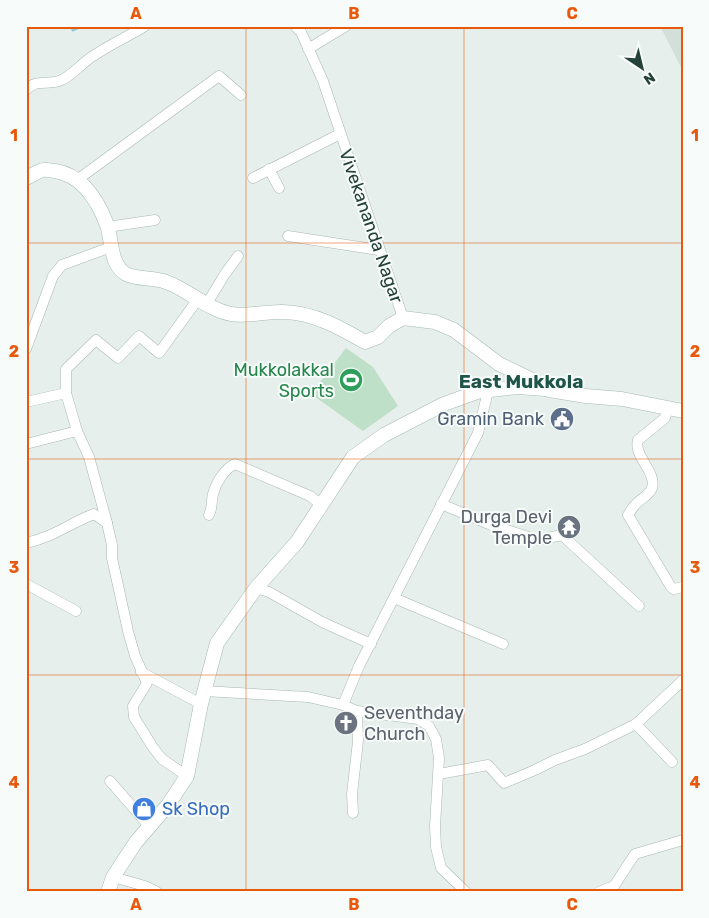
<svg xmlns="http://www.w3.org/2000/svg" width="709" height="918" viewBox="0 0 709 918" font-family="Rubik,sans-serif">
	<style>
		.built { fill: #d4dfda }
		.green { fill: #bfe0c8 }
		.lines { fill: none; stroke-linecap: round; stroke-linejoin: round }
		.stream { stroke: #8ec9d4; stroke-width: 3 }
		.street-casing { stroke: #a8b8b2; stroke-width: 11 }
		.secondary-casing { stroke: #a4bbb3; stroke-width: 15 }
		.street { stroke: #fff; stroke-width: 10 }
		.secondary { stroke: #fff; stroke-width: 14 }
		.grid { fill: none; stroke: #e8590c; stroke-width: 1; stroke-opacity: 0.55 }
		.labels { text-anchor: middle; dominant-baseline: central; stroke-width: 4; stroke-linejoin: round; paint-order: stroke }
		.street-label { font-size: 18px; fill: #24423a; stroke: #f7fbf9 }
		.leisure-label { font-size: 18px; fill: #27864d; stroke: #f7fbf9; text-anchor: end }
		.service-label { font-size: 18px; fill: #4e5e75; stroke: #f7fbf9; text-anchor: end }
		.worship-label { font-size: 18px; fill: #5b616d; stroke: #f7fbf9; text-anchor: end }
		.shop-label { font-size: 18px; fill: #366cbe; stroke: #f7fbf9; text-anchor: start }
		.neighbourhood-label { font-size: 19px; font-weight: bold; fill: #1f5548; stroke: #f7fbf9 }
		.neatline { fill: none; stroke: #e8590c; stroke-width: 2 }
		.grid-label { font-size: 16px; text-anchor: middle; font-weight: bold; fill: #e8590c }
	</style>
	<rect width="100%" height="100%" fill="#e6efeb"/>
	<!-- built -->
	<polygon class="built" points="660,26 683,26 683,71"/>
	<!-- green -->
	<polygon class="green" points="346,348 373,367 398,406 363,431 311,394"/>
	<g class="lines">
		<!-- stream -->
		<polyline class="stream" points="72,26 73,30 82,26"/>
		<!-- street casing -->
		<g class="street-casing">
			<g id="street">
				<polyline points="295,26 301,32 323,81 403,318"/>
				<polyline points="308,49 346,26"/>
				<path d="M26 90C35 79 47 85 59 81 71 77 80 65 90 58 107 46 127 37 145 26"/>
				<polyline points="269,169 279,188"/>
				<polyline points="253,178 340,134"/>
				<polyline points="77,180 219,76 241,95"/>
				<polyline points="107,227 155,220"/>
				<polyline points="288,236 379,250"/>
				<polyline points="206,305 225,274 238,256"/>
				<polyline points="26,349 53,276 62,265 111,247"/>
				<polyline points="66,393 66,369 96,340 118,358 139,336 159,353 198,299"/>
				<polyline points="26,402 66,393 77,431 26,444"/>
				<path d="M668 407 665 418 638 440C633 456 657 472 652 488 649 496 640 499 635 505 632 508 630 512 628 515L671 587 674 589 683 587"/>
				<polyline points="77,431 89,457 107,523"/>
				<polyline points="441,504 491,525 538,540 562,535 639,606"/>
				<path d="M209 515C213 506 211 502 213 494 216 483 224 469 235 464L310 496 320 504"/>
				<path d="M26 543C54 537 70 523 94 514L107 523 112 545V558L128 631 135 656 147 683 133 706 134 717 152 746 162 759 187 776"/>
				<polyline points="26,584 76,611"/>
				<polyline points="256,588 269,592 322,622 371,644"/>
				<polyline points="394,598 503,644"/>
				<polyline points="141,672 201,704"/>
				<polyline points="204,691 308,697 343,705"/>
				<polyline points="357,711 418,719 429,726 436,739 439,758 435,826 436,847 441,868 466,892"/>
				<polyline points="636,724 672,762"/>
				<polyline points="439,774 488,765 504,783 535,770 555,760 585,749 636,724 683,680"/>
				<polyline points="110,781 149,826"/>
				<polyline points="353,813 352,794 358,741 357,711 343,705 359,666 478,433 488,391"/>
				<polyline points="113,877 145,886 157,892"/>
				<polyline points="599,892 614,886 635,854 683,840"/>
			</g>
		</g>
		<!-- secondary casing -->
		<g class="secondary-casing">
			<g id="secondary">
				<path d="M26 178C31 176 38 171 43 170 46 169 51 171 55 171 82 175 98 201 107 225 112 240 110 265 126 274 138 280 154 277 166 282 189 290 206 309 231 314 248 317 266 311 284 312 314 313 339 327 365 342L378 337 389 326 403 318 435 322 454 330 499 364 530 379 549 390 586 396 622 399 683 411"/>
				<polyline points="108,892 113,877 136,842 168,805 187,776 201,704 217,643 256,588 297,542 353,457 384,435 444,404 480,391 518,387 545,389"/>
			</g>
		</g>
		<!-- street -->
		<use href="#street" class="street"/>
		<!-- secondary -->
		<use href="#secondary" class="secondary"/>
	</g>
	<!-- grid -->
	<path class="grid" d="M246 26V892M464 26V892M26 243H683M26 459H683M26 675H683"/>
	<!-- icons -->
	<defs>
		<g id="stadium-disc" transform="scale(1.25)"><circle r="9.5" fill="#2e9e5b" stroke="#f7fbf9"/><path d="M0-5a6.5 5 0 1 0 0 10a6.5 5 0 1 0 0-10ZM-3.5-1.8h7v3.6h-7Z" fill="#fff"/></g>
		<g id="civic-disc" transform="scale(1.25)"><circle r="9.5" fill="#5c6f8a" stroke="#f7fbf9"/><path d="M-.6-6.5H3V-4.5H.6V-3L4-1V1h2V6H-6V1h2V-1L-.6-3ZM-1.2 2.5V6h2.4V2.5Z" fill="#fff"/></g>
		<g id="temple-disc" transform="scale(1.25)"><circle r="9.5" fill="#6b7280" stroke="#f7fbf9"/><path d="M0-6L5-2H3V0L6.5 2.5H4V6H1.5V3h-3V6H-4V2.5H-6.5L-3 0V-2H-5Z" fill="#fff"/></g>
		<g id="church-disc" transform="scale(1.25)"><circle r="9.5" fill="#6b7280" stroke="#f7fbf9"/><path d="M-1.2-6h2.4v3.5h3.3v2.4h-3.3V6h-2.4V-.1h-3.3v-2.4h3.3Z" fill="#fff"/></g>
		<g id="shop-disc" transform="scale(1.25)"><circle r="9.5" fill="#3f7fe0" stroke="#f7fbf9"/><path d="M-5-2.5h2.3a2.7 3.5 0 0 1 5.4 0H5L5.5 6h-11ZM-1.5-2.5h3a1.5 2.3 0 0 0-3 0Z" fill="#fff"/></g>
	</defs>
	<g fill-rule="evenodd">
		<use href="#stadium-disc" x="351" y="380"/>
		<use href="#civic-disc" x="562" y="419"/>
		<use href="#temple-disc" x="569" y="527"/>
		<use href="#church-disc" x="346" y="723"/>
		<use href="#shop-disc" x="144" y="809"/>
	</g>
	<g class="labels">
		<!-- street labels -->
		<g class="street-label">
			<text transform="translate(371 226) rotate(71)">Vivekananda Nagar</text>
		</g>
		<!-- leisure labels -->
		<g class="leisure-label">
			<text x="334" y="370">Mukkolakkal<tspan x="334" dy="21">Sports</tspan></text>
		</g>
		<!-- service labels -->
		<g class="service-label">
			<text x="544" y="419">Gramin Bank</text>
		</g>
		<!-- worship labels -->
		<g class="worship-label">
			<text x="552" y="517">Durga Devi<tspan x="552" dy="21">Temple</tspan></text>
			<text x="364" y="713" text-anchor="start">Seventhday<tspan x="364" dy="21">Church</tspan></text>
		</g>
		<!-- shop labels -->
		<g class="shop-label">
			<text x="162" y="809">Sk Shop</text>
		</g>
		<!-- neighbourhood labels -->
		<g class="neighbourhood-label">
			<text x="521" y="381">East Mukkola</text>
		</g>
	</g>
	<!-- border -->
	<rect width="709" height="918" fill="none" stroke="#f7fbf9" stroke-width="55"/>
	<!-- north arrow -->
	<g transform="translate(642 68) rotate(145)" stroke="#f7fbf9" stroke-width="4" paint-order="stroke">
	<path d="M0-4L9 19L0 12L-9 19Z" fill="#24423a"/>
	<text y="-8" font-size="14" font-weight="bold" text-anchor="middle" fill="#24423a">N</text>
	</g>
	<rect x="28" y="28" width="654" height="862" class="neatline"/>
	<g class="grid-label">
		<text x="136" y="19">A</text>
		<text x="354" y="19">B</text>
		<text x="572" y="19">C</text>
		<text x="14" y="141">1</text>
		<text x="695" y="141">1</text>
		<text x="14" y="357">2</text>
		<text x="695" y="357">2</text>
		<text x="14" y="573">3</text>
		<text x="695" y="573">3</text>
		<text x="14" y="788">4</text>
		<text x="695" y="788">4</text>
		<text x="136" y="910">A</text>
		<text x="354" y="910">B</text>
		<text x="572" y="910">C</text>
	</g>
</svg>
